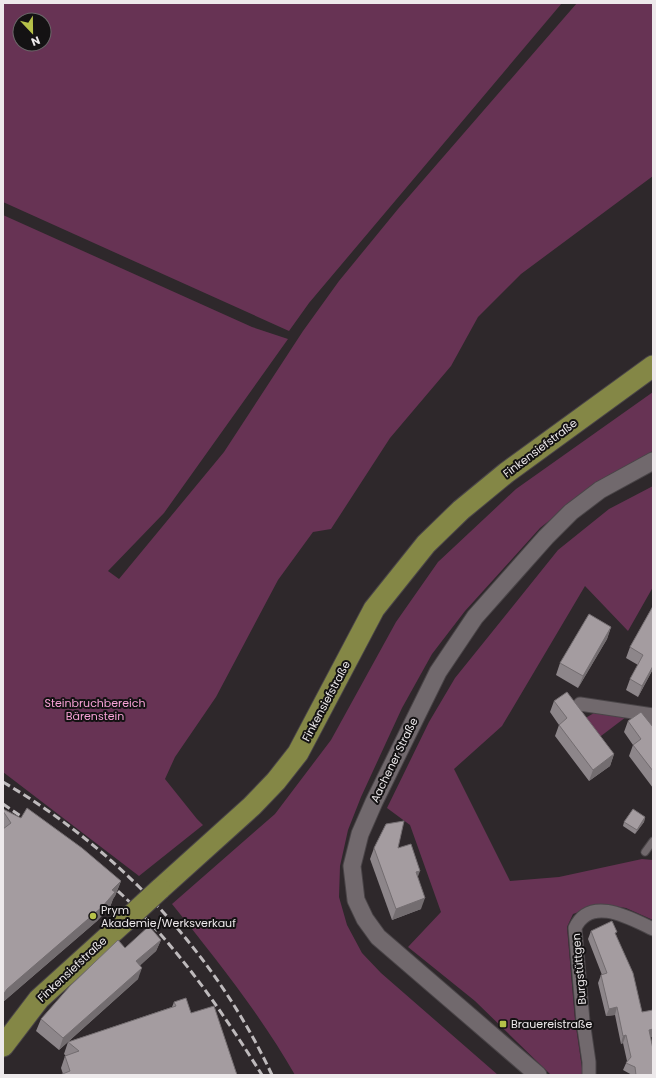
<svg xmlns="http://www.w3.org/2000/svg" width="656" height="1078" viewBox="0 0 656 1078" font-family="Poppins,sans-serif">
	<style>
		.green { fill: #673354; fill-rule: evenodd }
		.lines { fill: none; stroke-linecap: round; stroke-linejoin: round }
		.service-casing { stroke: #4a4548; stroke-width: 9 }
		.minor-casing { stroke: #4a4548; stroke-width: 15 }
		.tertiary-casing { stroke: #4a4548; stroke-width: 19 }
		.primary-casing { stroke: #4a4548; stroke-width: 23 }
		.service { stroke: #71696d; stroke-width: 7 }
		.minor { stroke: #71696d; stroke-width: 13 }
		.tertiary { stroke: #71696d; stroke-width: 17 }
		.primary { stroke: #848746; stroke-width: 21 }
		.rail { stroke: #bebabc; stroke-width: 3; stroke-dasharray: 8 4; stroke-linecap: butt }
		.primary-bridge-casing { stroke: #4a4548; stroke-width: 23; stroke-linecap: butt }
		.primary-bridge { stroke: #848746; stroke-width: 21 }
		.wall { fill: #8d868a }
		.shaded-wall { fill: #736d70 }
		.building { fill: #a49ca0; stroke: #736d70 }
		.poi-dot { fill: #b6c149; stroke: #141213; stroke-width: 1.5 }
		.labels { text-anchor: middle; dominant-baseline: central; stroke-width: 4; stroke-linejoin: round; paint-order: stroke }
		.street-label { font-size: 11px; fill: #ede9eb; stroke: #141213 }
		.park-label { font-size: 11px; fill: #f6a1d5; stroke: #141213 }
		.poi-label { font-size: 11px; fill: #ede9eb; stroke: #141213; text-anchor: start }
	</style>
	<rect width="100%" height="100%" fill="#2e282b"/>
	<!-- green -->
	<g class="green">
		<path d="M3 3H562L309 303 289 331 3 202ZM20 20H44V44H20Z"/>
		<polygon points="577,3 653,3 653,176 521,274 478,317 451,366 390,438 331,529 313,532 278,580 216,697 175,757 165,779 197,819 203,825 139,876 3,772 3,215 252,327 288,339 164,513 108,571 119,579 224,452 303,331 339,281 398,209"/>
		<path d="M653 392V451L597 483 540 528 465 611 432 654 402 708 361 797 348 830 340 866 339 897 347 925 362 953 381 973 498 1075H295C260 1014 216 959 172 904L275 814 331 740 396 622 438 562 516 489Z"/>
		<polygon points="653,486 653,587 628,631 585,586 502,726 454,769 510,881 559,877 642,859 653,860 653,920 626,908 601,904 573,914 567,927 575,1020 583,1075 551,1075 475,1001 408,947 441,912 410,825 387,808 429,722 455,678 558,550 609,509"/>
		<polygon points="594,713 626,717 597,739 582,720"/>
	</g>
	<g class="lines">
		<!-- service casing -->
		<g class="service-casing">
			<g id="service">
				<polyline points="651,715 653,735"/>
				<polyline points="645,852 653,841"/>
			</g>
		</g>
		<!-- minor casing -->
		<g class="minor-casing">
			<g id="minor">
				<polyline points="580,704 653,715"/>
				<path d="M589 1075V1062L583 1021 575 928C590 895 630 918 653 929"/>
			</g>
		</g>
		<!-- tertiary casing -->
		<g class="tertiary-casing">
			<polyline id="tertiary" points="538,1075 378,937 365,919 356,900 352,866 360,834 374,802 438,672 475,617 546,537 571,512 600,490 653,461"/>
		</g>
		<!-- primary casing -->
		<g class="primary-casing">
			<g id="primary">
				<polyline points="160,889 252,806 276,781 298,753 374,609 426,544 461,510 506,473 653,366"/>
				<polyline points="3,1046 39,999 123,923"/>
			</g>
		</g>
		<!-- service -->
		<use href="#service" class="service"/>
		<!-- minor -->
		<use href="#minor" class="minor"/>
		<!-- tertiary -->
		<use href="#tertiary" class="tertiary"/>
		<!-- primary -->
		<use href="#primary" class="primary"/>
		<!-- rail -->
		<g class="rail">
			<path d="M3 782C119 850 215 953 272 1075"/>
			<polyline points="3,804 31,823"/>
			<path d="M109 883C172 938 218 1005 262 1075"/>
		</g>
		<!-- primary-bridge casing -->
		<g class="primary-bridge-casing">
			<polyline id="primary-bridge" points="123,923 160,889"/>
		</g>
		<!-- primary-bridge -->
		<use href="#primary-bridge" class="primary-bridge"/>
	</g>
	<!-- wall -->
	<g class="wall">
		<polygon points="653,606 653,669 638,697 626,690 630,679 638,665 626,658 630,647"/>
		<polygon points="611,627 607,639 578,688 556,675 560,663"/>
		<polygon points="554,701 614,754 610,766 589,781 555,736 559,725 550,712"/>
		<polygon points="628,721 653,727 653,788 629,756 633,745 624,732"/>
		<polygon points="3,809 121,881 115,896 113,899 110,907 97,921 3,1002"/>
		<polygon points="645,817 644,822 635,834 623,826 624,822"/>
		<polygon points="374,848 398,848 418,878 421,909 392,920 370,859"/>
		<polygon points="591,931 616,935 642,1012 653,1010 653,1037 651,1037 653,1075 632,1075 623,1070 627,1061 623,1043 621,1044 615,1015 606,1016 598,983 601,975 602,975 588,939"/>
		<polygon points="161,940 156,951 140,965 138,979 59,1050 36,1031 41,1019 125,948"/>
		<polygon points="174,1002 191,1013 237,1075 63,1074 61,1068 65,1056 66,1056 64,1054 68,1042 172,1007"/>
	</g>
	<!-- shaded-wall -->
	<g class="shaded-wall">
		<polygon points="611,627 607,639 578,688 583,676"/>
		<polygon points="653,666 653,669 638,697 642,686"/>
		<polygon points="614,754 610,766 589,781 593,770"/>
		<polygon points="645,817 644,822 635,834 637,830"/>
		<polygon points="420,871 416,882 416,872"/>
		<polygon points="121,881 115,896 113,899 110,907 97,921 3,1002 3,995 7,989 112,890"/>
		<polygon points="425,898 421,909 392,920 396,909"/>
		<polygon points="161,940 156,951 132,973 136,961"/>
		<polygon points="142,968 138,979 59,1050 63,1038"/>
		<polygon points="617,1007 615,1015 606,1016 609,1009"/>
		<polygon points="653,1029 653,1037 646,1038 649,1030"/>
		<polygon points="626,1035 623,1043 621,1044 623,1036"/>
	</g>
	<!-- building -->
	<g class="building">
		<polygon points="653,606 653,666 642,686 630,679 643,655 630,647"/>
		<polygon points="589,614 611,627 583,676 560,663"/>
		<polygon points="567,692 614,754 593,770 559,725 567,718 554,701"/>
		<polygon points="641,712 653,727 653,771 633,745 641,739 628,721"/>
		<polygon points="27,808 82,848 121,881 112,890 115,892 102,907 7,989 3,995 3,829 11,823 3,811 3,809 21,818"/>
		<polygon points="633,809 645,817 637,830 624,822"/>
		<polygon points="404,821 398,848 411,844 420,871 416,872 425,898 396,909 374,848 386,824"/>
		<polygon points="612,921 617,932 615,933 633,973 642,1012 653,1010 653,1029 649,1030 653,1049 653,1075 636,1075 635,1067 626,1063 631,1057 626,1035 623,1036 617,1007 609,1009 601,975 607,973 591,931"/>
		<polygon points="149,926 161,940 136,961 142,968 63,1038 41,1019 70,986 118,940 125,948"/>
		<polygon points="186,998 191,1013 214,1006 237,1075 60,1075 70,1071 65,1056 79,1051 68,1042 176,1006 174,1002"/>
	</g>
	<!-- markers -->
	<g class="poi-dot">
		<circle cx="93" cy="916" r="4"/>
		<rect x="499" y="1020" width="8" height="8" rx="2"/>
	</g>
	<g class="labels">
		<!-- street labels -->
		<g class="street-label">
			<text transform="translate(540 448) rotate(-37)">Finkensiefstraße</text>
			<text transform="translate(326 701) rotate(-62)">Finkensiefstraße</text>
			<text transform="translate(394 760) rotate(-64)">Aachener Straße</text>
			<text transform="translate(72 969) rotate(-43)">Finkensiefstraße</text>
			<text transform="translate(579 969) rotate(-95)">Burgstüttgen</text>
		</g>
		<!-- park labels -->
		<g class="park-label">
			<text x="95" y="703">Steinbruchbereich<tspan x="95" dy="13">Bärenstein</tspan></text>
		</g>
		<!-- poi labels -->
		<g class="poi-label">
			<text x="101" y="910">Prym<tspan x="101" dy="13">Akademie/Werksverkauf</tspan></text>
			<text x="511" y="1024">Brauereistraße</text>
		</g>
	</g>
	<!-- border -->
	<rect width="656" height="1078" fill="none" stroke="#ede9eb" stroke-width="8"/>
	<!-- north arrow -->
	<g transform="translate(32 32) rotate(158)"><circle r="19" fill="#141213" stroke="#6b6869"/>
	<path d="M0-3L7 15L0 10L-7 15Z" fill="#b6c149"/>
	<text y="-6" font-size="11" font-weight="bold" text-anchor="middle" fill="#ede9eb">N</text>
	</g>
</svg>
